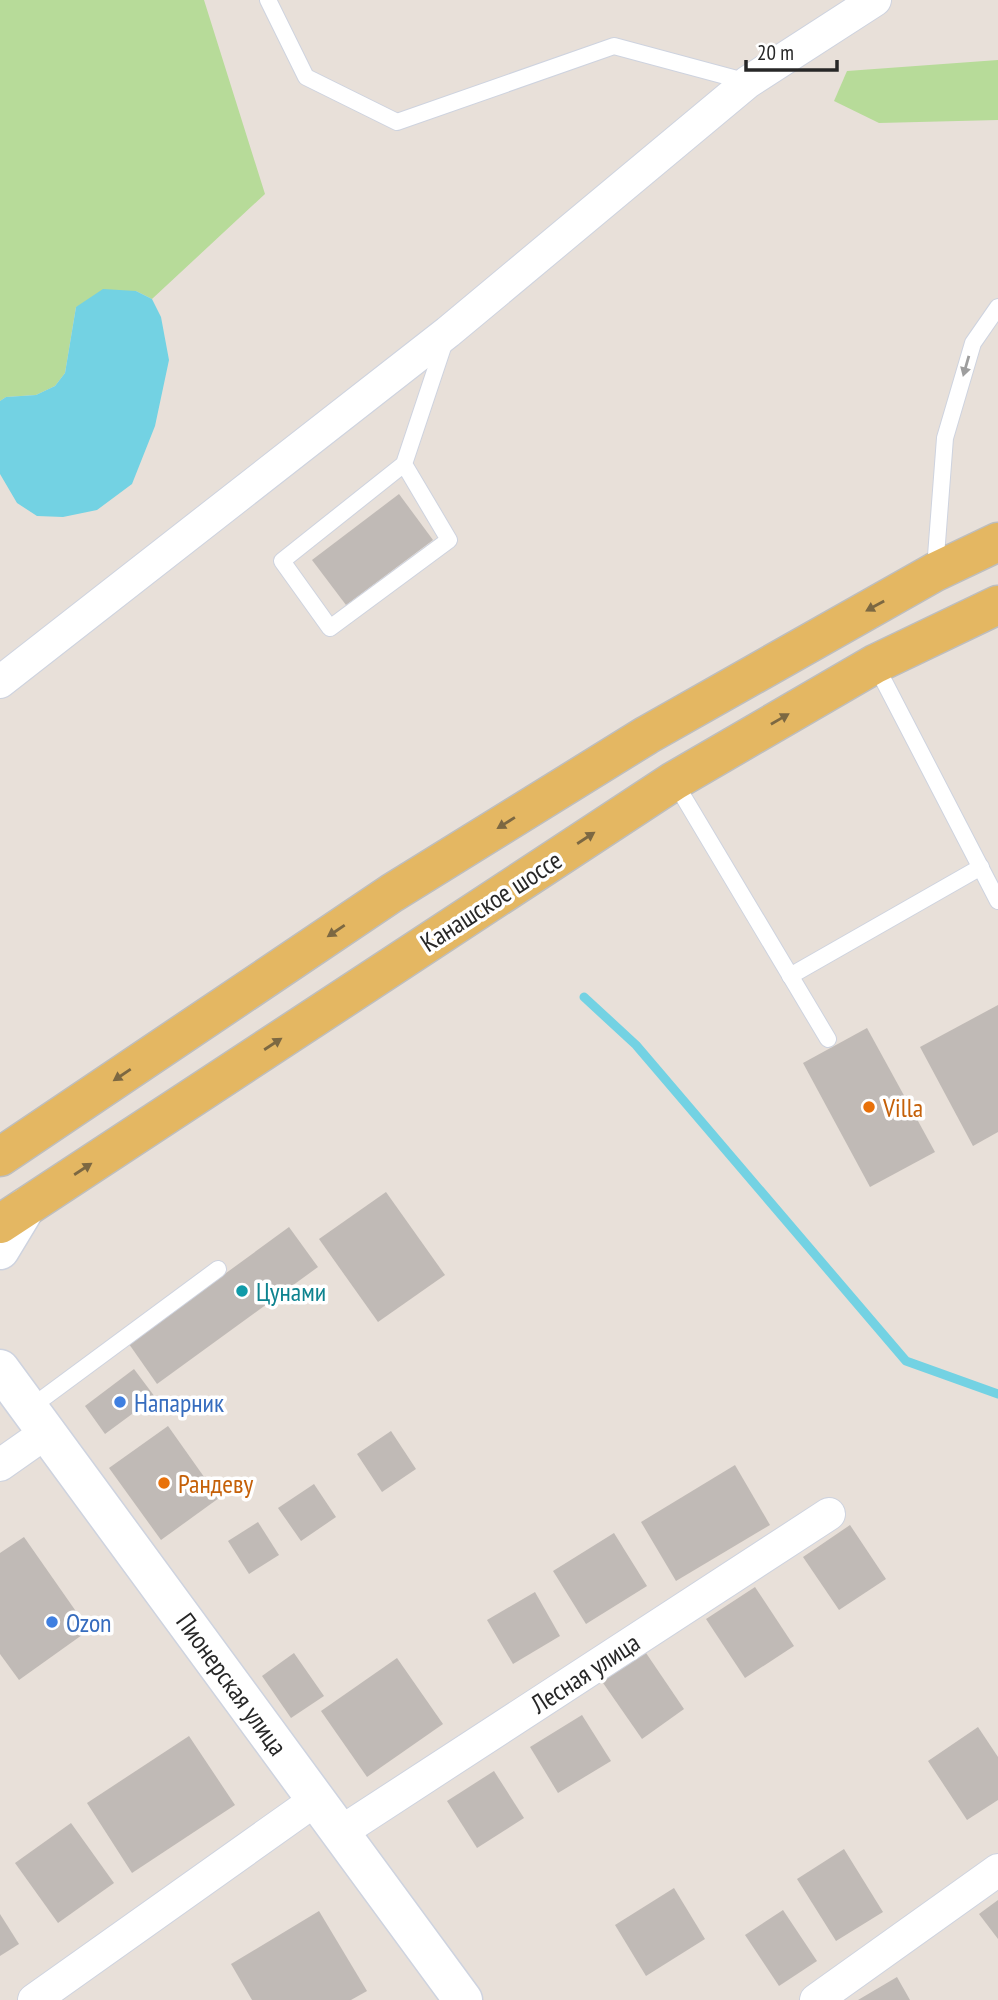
<svg xmlns="http://www.w3.org/2000/svg" width="998" height="2000" viewBox="0 0 998 2000" font-family="'PT Sans Narrow',sans-serif">
	<style>
		.green { fill: #b7db99 }
		.water { fill: #73d2e3 }
		.lines { fill: none; stroke-linecap: round; stroke-linejoin: round }
		.stream { stroke: #73d2e3; stroke-width: 9 }
		.building { fill: #c0bab6 }
		.service-casing { stroke: #ced3df; stroke-width: 18 }
		.minor-casing { stroke: #ced3df; stroke-width: 34 }
		.tertiary-casing { stroke: #ced3df; stroke-width: 41 }
		.primary-casing { stroke: #bebebe; stroke-width: 41 }
		.service { stroke: #fff; stroke-width: 16 }
		.minor { stroke: #fff; stroke-width: 32 }
		.tertiary { stroke: #fff; stroke-width: 38 }
		.primary { stroke: #e4b762; stroke-width: 38 }
		.oneway { fill: #9e9e9e }
		.oneway2 { fill: #7c6842 }
		.food-dot { fill: #e8710a; stroke: #fff; stroke-width: 2.5 }
		.culture-dot { fill: #0f9aa8; stroke: #fff; stroke-width: 2.5 }
		.shop-dot { fill: #3f7fe0; stroke: #fff; stroke-width: 2.5 }
		.labels { text-anchor: middle; dominant-baseline: central; stroke-width: 7; stroke-linejoin: round; paint-order: stroke }
		.street-label { font-size: 26px; fill: #272727; stroke: #fff }
		.food-label { font-size: 26px; fill: #c56008; stroke: #fff; text-anchor: start }
		.culture-label { font-size: 26px; fill: #0d838f; stroke: #fff; text-anchor: start }
		.shop-label { font-size: 26px; fill: #366cbe; stroke: #fff; text-anchor: start }
	</style>
	<rect width="100%" height="100%" fill="#e8e0d9"/>
	<!-- green -->
	<g class="green">
		<polygon points="0,0 204,0 265,194 152,299 136,291 76,307 65,373 55,386 36,395 6,397 0,401"/>
		<polygon points="998,60 998,120 879,123 834,101 847,71"/>
	</g>
	<!-- water -->
	<polygon class="water" points="103,289 136,291 152,299 161,317 169,360 155,426 132,484 97,510 63,517 37,516 17,503 0,474 0,401 6,397 36,395 55,386 65,373 76,307"/>
	<g class="lines">
		<!-- stream -->
		<polyline class="stream" points="584,997 636,1045 906,1361 998,1394"/>
	</g>
	<!-- building -->
	<g class="building">
		<polygon points="399,494 433,540 346,605 312,560"/>
		<polygon points="998,1005 998,1132 973,1146 920,1047"/>
		<polygon points="867,1028 935,1152 870,1187 803,1063"/>
		<polygon points="386,1192 445,1275 378,1322 319,1239"/>
		<polygon points="289,1227 318,1267 157,1384 129,1344"/>
		<polygon points="134,1369 155,1397 105,1434 85,1406"/>
		<polygon points="168,1426 219,1498 161,1540 109,1468"/>
		<polygon points="391,1431 416,1469 382,1492 357,1454"/>
		<polygon points="735,1465 770,1525 676,1581 641,1522"/>
		<polygon points="314,1484 336,1517 301,1541 278,1508"/>
		<polygon points="258,1522 279,1555 249,1574 228,1541"/>
		<polygon points="850,1525 886,1579 839,1610 803,1557"/>
		<polygon points="614,1533 647,1586 586,1624 553,1571"/>
		<polygon points="24,1537 89,1630 19,1680 0,1654 0,1553"/>
		<polygon points="755,1587 794,1646 745,1678 706,1619"/>
		<polygon points="535,1592 560,1636 513,1664 487,1620"/>
		<polygon points="644,1650 684,1709 642,1739 601,1680"/>
		<polygon points="294,1653 324,1696 291,1718 262,1676"/>
		<polygon points="397,1658 443,1724 367,1777 321,1711"/>
		<polygon points="582,1715 611,1761 558,1793 530,1747"/>
		<polygon points="978,1727 998,1757 998,1800 967,1820 928,1761"/>
		<polygon points="189,1736 235,1805 132,1873 87,1803"/>
		<polygon points="494,1771 524,1818 477,1848 447,1801"/>
		<polygon points="71,1823 114,1883 58,1923 15,1863"/>
		<polygon points="844,1849 883,1912 836,1941 797,1879"/>
		<polygon points="674,1888 705,1939 646,1976 615,1925"/>
		<polygon points="998,1900 998,1939 979,1914"/>
		<polygon points="783,1910 817,1961 779,1986 745,1935"/>
		<polygon points="319,1911 367,1991 351,2000 252,2000 231,1964"/>
		<polygon points="0,1914 19,1944 0,1956"/>
		<polygon points="897,1977 910,2000 858,2000"/>
	</g>
	<g class="lines">
		<!-- service casing -->
		<g class="service-casing">
			<g id="service">
				<polyline points="268,0 306,77 397,122 614,46 748,82"/>
				<polyline points="404,464 449,540 330,628 282,561 404,464 445,341"/>
				<polyline points="935,569 945,438 973,343 998,307"/>
				<polyline points="875,664 998,901"/>
				<polyline points="674,781 828,1039"/>
				<polyline points="790,976 981,867"/>
				<polyline points="30,1408 218,1269"/>
			</g>
		</g>
		<!-- minor casing -->
		<g class="minor-casing">
			<g id="minor">
				<polyline points="0,682 448,332 748,82 875,0"/>
				<polyline points="0,1465 47,1432"/>
				<polyline points="341,1832 829,1514"/>
				<polyline points="34,2000 317,1799"/>
				<polyline points="816,2000 998,1870"/>
			</g>
		</g>
		<!-- tertiary casing -->
		<g class="tertiary-casing">
			<g id="tertiary">
				<polyline points="0,1250 26,1207"/>
				<polyline points="0,1369 463,2000"/>
			</g>
		</g>
		<!-- primary casing -->
		<g class="primary-casing">
			<g id="primary">
				<polyline points="0,1157 392,893 647,735 935,572 998,542"/>
				<polyline points="0,1224 674,781 875,664 998,605"/>
			</g>
		</g>
		<!-- service -->
		<use href="#service" class="service"/>
		<!-- minor -->
		<use href="#minor" class="minor"/>
		<!-- tertiary -->
		<use href="#tertiary" class="tertiary"/>
		<!-- primary -->
		<use href="#primary" class="primary"/>
	</g>
	<!-- one-way arrows -->
	<defs><path id="oneway-solid" d="M-6-.8H1V-3.2L6.5 0L1 3.2V.8H-6Z" transform="scale(1.75)"/></defs>
	<use class="oneway" href="#oneway-solid" transform="translate(966 366) rotate(106)"/>
	<g class="oneway2">
		<use href="#oneway-solid" transform="translate(875 606) rotate(151)"/>
		<use href="#oneway-solid" transform="translate(780 719) rotate(-30)"/>
		<use href="#oneway-solid" transform="translate(506 823) rotate(148)"/>
		<use href="#oneway-solid" transform="translate(586 838) rotate(-33)"/>
		<use href="#oneway-solid" transform="translate(336 931) rotate(146)"/>
		<use href="#oneway-solid" transform="translate(273 1044) rotate(-33)"/>
		<use href="#oneway-solid" transform="translate(122 1075) rotate(146)"/>
		<use href="#oneway-solid" transform="translate(83 1169) rotate(-33)"/>
	</g>
	<!-- markers -->
	<g class="food-dot">
		<circle cx="869" cy="1107" r="7"/>
		<circle cx="164" cy="1483" r="7"/>
	</g>
	<circle class="culture-dot" cx="242" cy="1291" r="7"/>
	<g class="shop-dot">
		<circle cx="120" cy="1402" r="7"/>
		<circle cx="52" cy="1622" r="7"/>
	</g>
	<g class="labels">
		<!-- street labels -->
		<g class="street-label">
			<text transform="translate(491 901) rotate(-33)">Канашское шоссе</text>
			<text transform="translate(585 1673) rotate(-33)">Лесная улица</text>
			<text transform="translate(232 1684) rotate(54)">Пионерская улица</text>
		</g>
		<!-- food labels -->
		<g class="food-label">
			<text x="883" y="1107">Villa</text>
			<text x="178" y="1483">Рандеву</text>
		</g>
		<!-- culture labels -->
		<g class="culture-label">
			<text x="256" y="1291">Цунами</text>
		</g>
		<!-- shop labels -->
		<g class="shop-label">
			<text x="134" y="1402">Напарник</text>
			<text x="66" y="1622">Ozon</text>
		</g>
	</g>
	<!-- scale -->
	<path d="M746 60v10h91v-10" fill="none" stroke="#272727" stroke-width="3.5"/>
	<text x="757" y="60" font-size="21" fill="#272727" stroke="#ffffff" stroke-width="5" paint-order="stroke">20 m</text>
</svg>
